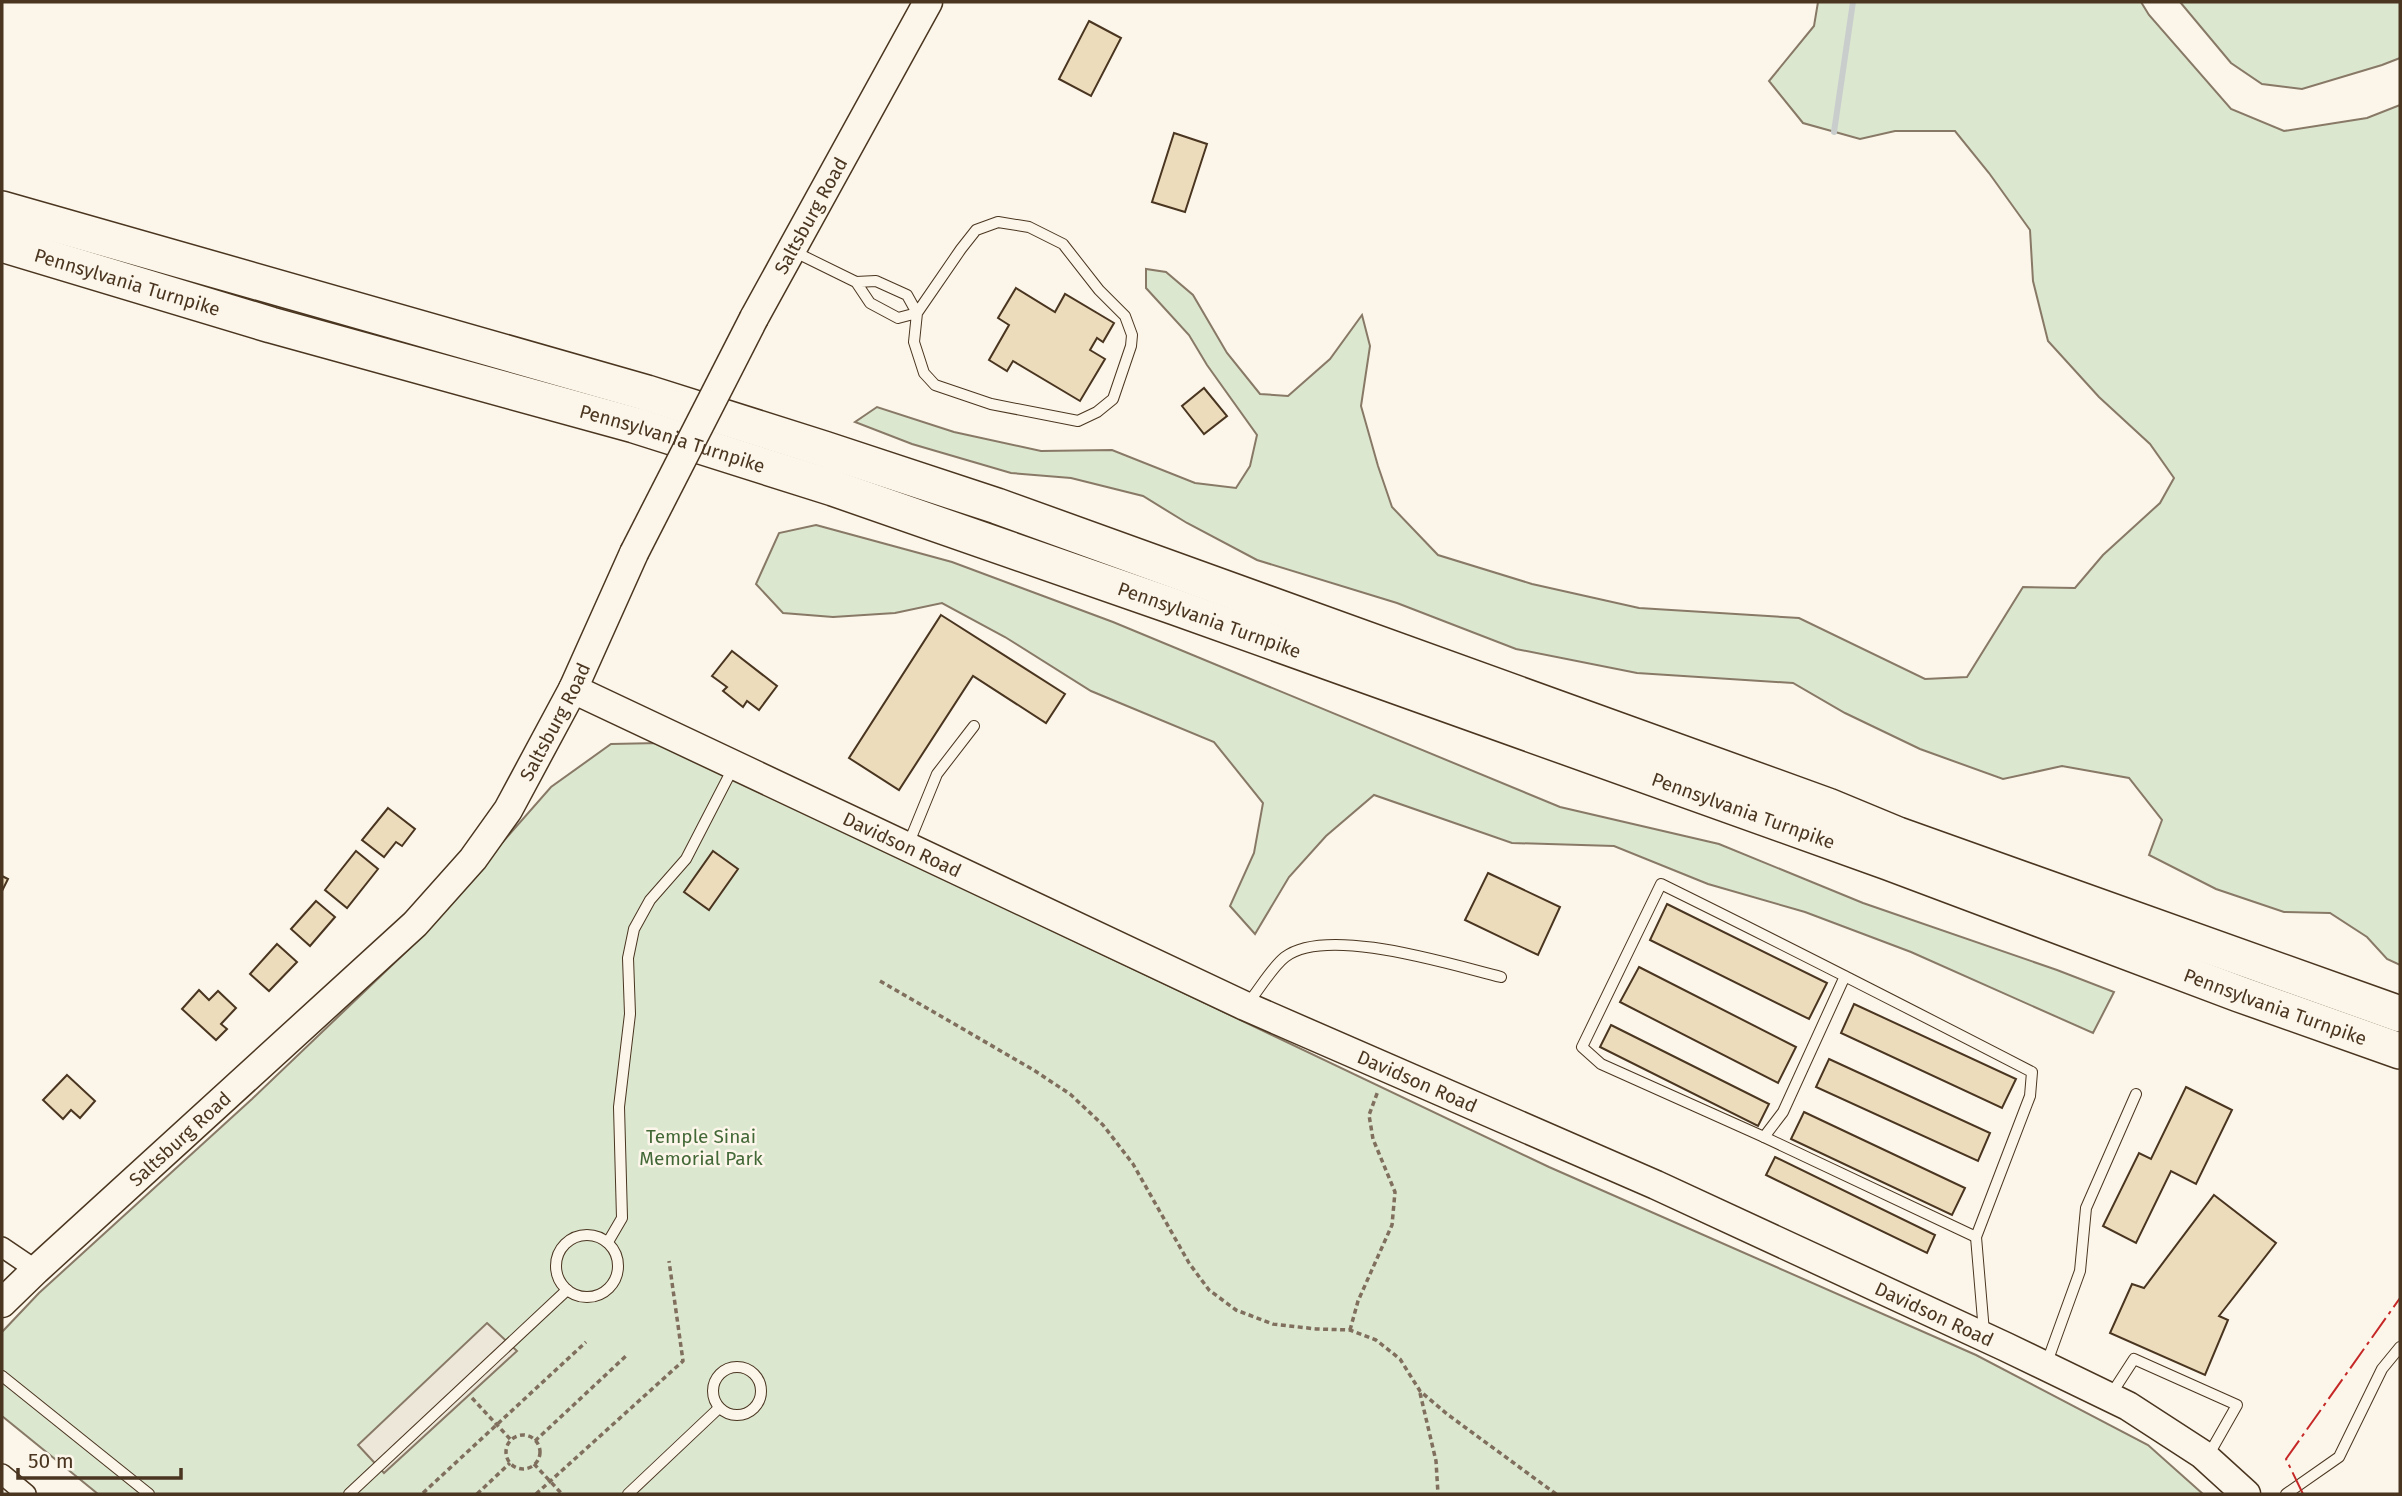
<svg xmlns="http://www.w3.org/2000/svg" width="2402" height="1496" viewBox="0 0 2402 1496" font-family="'Fira Sans',sans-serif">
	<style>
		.green { fill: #dce7d0; stroke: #887966; stroke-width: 2 }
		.parking { fill: #ede7d9; stroke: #887966; stroke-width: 2 }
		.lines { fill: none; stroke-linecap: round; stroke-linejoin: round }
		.stream { stroke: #c9cecd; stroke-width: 6 }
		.building { fill: #ecdcbc; stroke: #4a3520; stroke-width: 2 }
		.lane-casing { stroke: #4a3520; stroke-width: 12 }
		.street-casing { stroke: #4a3520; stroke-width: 22 }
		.secondary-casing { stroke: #4a3520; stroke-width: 31 }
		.highway-casing { stroke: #4a3520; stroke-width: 38 }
		.path { stroke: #7f6f5c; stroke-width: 3.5; stroke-dasharray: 5 3.5; stroke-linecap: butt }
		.lane { stroke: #fbf6e9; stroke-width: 10 }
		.street { stroke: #fbf6e9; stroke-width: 19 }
		.secondary { stroke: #fbf6e9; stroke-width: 28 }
		.highway { stroke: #fbf6e9; stroke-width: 35 }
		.secondary-bridge-casing { stroke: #4a3520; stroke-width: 31; stroke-linecap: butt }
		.secondary-bridge { stroke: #fbf6e9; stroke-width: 28 }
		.power { stroke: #c62828; stroke-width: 2; stroke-dasharray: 24 5 3.5 5; stroke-linecap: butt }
		.labels { text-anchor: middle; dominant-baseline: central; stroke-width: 5; stroke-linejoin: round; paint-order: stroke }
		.street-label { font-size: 19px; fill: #4a3520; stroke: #fbf6e9 }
		.park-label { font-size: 19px; fill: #436837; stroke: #fbf6e9 }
	</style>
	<rect width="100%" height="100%" fill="#fbf6e9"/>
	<!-- green -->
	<g class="green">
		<polygon points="1818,2 2141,2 2149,15 2231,109 2284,131 2367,118 2400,105 2400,965 2387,959 2367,937 2330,913 2284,912 2216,889 2149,855 2162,820 2129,778 2062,766 2003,779 1920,749 1845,713 1793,683 1637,673 1516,649 1397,603 1257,560 1187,523 1143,496 1071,478 1011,473 912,444 855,422 877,407 954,432 1041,451 1112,450 1195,483 1236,488 1250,466 1257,435 1207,365 1189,335 1146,288 1146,269 1166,272 1193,295 1227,353 1260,394 1288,396 1330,359 1362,315 1370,346 1361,406 1378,466 1392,507 1438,555 1532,584 1639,608 1799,618 1925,679 1967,677 2023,587 2075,588 2103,555 2160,503 2174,478 2150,444 2099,397 2048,341 2033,281 2030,230 1989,173 1955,131 1895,131 1860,139 1803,123 1769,81 1814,26"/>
		<polygon points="2180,2 2400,2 2400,58 2382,65 2302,89 2262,84 2231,63"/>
		<polygon points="816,525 952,562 1113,622 1560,807 1719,844 1863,903 2057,970 2114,992 2093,1033 1911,952 1805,912 1708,884 1614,846 1512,843 1374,795 1326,836 1289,877 1255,934 1230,906 1254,853 1263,803 1214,742 1091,691 1005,637 942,603 895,613 833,617 783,613 756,584 779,533"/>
		<polygon points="659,743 1549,1167 1976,1355 2148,1445 2203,1494 98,1494 2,1416 2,1332 39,1293 252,1099 410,948 551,787 611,744"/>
	</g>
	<!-- parking -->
	<polygon class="parking" points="487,1323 517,1351 384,1473 358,1445"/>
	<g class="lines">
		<!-- stream -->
		<polyline class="stream" points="1834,132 1853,2"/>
	</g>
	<!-- building -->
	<g class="building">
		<polygon points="1089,21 1121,38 1091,96 1059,79"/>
		<polygon points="1174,133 1207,144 1185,212 1152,202"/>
		<polygon points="1016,288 1055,312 1065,294 1114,323 1103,342 1097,338 1090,350 1105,359 1080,401 1013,361 1007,371 989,360 1009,325 998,318"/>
		<polygon points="1204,388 1227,416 1204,434 1182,406"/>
		<polygon points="941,615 1065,694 1046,723 973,676 899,790 849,758"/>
		<polygon points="732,651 777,686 759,710 747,701 743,707 723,691 727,687 712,676"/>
		<polygon points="388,808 415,829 402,846 396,842 384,857 362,840"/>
		<polygon points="356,851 378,869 347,908 325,890"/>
		<polygon points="713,851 738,869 709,910 684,892"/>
		<polygon points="1488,873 1560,907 1538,955 1465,920"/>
		<polygon points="2,876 8,879 2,891"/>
		<polygon points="316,901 335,917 310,946 291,929"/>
		<polygon points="1667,904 1827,983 1809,1019 1650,940"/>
		<polygon points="277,944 297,962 269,991 250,974"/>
		<polygon points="1639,967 1796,1047 1778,1083 1620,1002"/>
		<polygon points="199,990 209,1000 218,991 236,1008 221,1024 227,1029 216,1040 182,1009"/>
		<polygon points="1854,1004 2016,1079 2002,1108 1841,1033"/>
		<polygon points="1611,1025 1769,1104 1758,1126 1600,1047"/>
		<polygon points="1829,1059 1990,1133 1978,1161 1816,1087"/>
		<polygon points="67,1075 95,1101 80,1118 71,1110 63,1119 43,1100"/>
		<polygon points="2186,1087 2232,1110 2196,1184 2171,1171 2136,1243 2103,1226 2139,1153 2151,1159"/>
		<polygon points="1804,1112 1965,1188 1952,1215 1791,1139"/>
		<polygon points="1775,1157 1935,1235 1927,1253 1766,1175"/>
		<polygon points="2214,1195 2276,1243 2219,1316 2228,1320 2205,1375 2110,1333 2132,1284 2144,1288"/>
	</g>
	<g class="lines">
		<!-- lane casing -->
		<g class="lane-casing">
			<g id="lane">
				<polyline points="795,252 856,282 870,303 898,318 917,313 961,249 976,230 998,222 1029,227 1063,244 1099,290 1125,316 1132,335 1131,346 1113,399 1097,412 1078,421 991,404 935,385 924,373 914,342 917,313 907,295 876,281 856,282"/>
				<polyline points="908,845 937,774 974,726"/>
				<path d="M1845 976 1783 1112 1764 1137 1601 1064 1582 1047 1661 884C1785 945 1908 1008 2032 1072L2030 1096 1976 1237 1984 1332"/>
				<path d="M1248 1003C1259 990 1272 967 1285 957 1327 925 1452 965 1501 977"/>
				<polyline points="1764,1137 1976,1237"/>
				<circle cx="587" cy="1266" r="31"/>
				<polyline points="608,1242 622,1218 619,1107 630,1014 628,958 634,929 650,900 686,859 734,766"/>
				<polyline points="2046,1365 2080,1271 2086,1208 2136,1094"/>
				<circle cx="737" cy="1391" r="24"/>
				<polyline points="2,1376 149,1494"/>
				<polyline points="2110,1396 2134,1359 2237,1405 2208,1456"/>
				<polyline points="349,1494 567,1290"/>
				<polyline points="628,1494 719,1408"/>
				<polyline points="2286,1494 2339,1457 2382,1369 2400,1347"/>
			</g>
		</g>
		<!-- street casing -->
		<g class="street-casing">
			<g id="street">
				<polyline points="2,1247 36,1270"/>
				<polyline points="2,1474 26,1494"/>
			</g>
		</g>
		<!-- secondary casing -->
		<g class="secondary-casing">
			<g id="secondary">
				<path id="s1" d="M754 318 928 2"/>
				<path id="s2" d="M573 689 1245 1006 1656 1185 2006 1347 2128 1406 2202 1454 2246 1494"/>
				<path id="s3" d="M2 1303 36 1270 415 924 473 859 508 810 573 689 634 553"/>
			</g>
		</g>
		<!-- highway casing -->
		<g class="highway-casing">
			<g id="highway">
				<polyline points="2,209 647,393 824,449 997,506 1828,806 1898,835 2400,1014"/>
				<path id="s4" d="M2 244 271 325 634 425 833 488 1175 607 1888 862 2239 994 2400 1051"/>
			</g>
		</g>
		<!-- path -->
		<g class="path">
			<polyline points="880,981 1032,1069 1070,1094 1103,1125 1133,1164 1189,1263 1209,1290 1236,1310 1273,1324 1316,1329 1350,1330 1376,1340 1400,1359 1420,1391 1447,1414 1556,1494"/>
			<polyline points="1350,1330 1358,1301 1392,1225 1395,1192 1373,1139 1369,1115 1378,1091"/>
			<polyline points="1420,1393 1436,1461 1438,1494"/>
			<polyline points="472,1398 511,1440"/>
			<circle cx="523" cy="1452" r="17"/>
			<polyline points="535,1441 627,1355"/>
			<polyline points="534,1464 562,1494"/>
			<polyline points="423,1493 586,1342"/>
			<polyline points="477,1494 510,1463"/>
			<polyline points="536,1494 683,1361 669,1261"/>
		</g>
		<!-- lane -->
		<use href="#lane" class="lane"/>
		<!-- street -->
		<use href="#street" class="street"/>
		<!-- secondary -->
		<use href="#secondary" class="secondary"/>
		<!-- highway -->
		<use href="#highway" class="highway"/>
		<!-- secondary-bridge casing -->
		<g class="secondary-bridge-casing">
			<polyline id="secondary-bridge" points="634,553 754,318"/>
		</g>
		<!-- secondary-bridge -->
		<use href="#secondary-bridge" class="secondary-bridge"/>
		<!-- power -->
		<polyline class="power" points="2303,1494 2286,1459 2400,1298"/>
	</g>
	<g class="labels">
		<!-- street labels -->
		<g class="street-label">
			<text stroke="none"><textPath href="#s1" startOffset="117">Saltsburg Road</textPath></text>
			<text stroke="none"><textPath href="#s4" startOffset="131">Pennsylvania Turnpike</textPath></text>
			<text stroke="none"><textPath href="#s4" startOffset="698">Pennsylvania Turnpike</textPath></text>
			<text stroke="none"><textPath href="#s4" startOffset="1265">Pennsylvania Turnpike</textPath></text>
			<text stroke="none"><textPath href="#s3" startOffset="808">Saltsburg Road</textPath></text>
			<text stroke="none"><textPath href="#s4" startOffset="1832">Pennsylvania Turnpike</textPath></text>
			<text stroke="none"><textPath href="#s2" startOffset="364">Davidson Road</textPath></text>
			<text stroke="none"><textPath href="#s4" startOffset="2399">Pennsylvania Turnpike</textPath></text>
			<text stroke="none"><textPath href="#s2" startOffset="931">Davidson Road</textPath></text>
			<text stroke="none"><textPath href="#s3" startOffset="242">Saltsburg Road</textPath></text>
			<text stroke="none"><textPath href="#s2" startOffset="1498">Davidson Road</textPath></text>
		</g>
		<!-- park labels -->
		<g class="park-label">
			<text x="701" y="1136">Temple Sinai<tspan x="701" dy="22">Memorial Park</tspan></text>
		</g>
	</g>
	<!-- border -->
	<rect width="2402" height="1496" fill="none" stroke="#4a3520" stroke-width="7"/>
	<!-- scale -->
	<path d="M18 1468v10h163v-10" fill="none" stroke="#4a3520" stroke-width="3.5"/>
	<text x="28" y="1468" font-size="21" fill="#4a3520" stroke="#fbf6e9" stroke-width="5" paint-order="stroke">50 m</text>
</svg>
